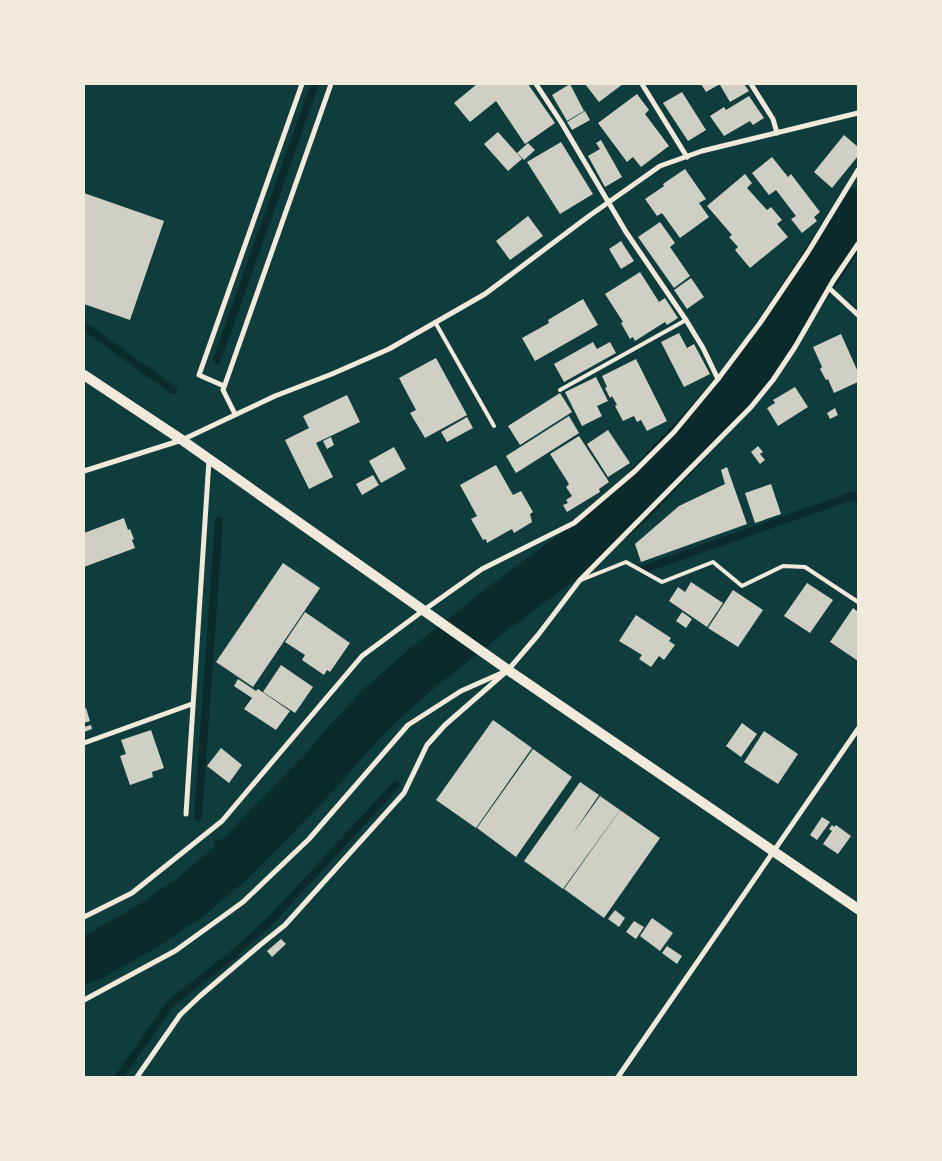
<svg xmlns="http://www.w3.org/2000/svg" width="942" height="1161" viewBox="0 0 942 1161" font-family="'Exo 2',sans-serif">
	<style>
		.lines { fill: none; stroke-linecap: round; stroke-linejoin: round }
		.stream { stroke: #0a2a2b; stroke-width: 8 }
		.river { stroke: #0a2a2b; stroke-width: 46 }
		.building { fill: #cfcfc3 }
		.service { stroke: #f1e9da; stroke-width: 4 }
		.minor { stroke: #f1e9da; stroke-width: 5 }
		.secondary { stroke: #f1e9da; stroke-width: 10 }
	</style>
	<rect width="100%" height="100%" fill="#0f3d3e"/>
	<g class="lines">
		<!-- stream -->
		<g class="stream">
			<polyline points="84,326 173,390"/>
			<polyline points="217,360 315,84"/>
			<polyline points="644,569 852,496 858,500"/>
			<polyline points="198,817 219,521"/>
			<polyline points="218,844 232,862"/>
			<polyline points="119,1077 171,1003 230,957 271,920 396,785"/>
		</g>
		<!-- river -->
		<polyline class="river" points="84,961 97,955 148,926 192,896 232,862 321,771 347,740 378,707 425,666 496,610 573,553 630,505 745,381 858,211"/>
	</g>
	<!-- building -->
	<g class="building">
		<polygon points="477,84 528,84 555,123 525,144 496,101 470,122 454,103"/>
		<polygon points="570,84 584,111 567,121 552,95"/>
		<polygon points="585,84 623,84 599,102"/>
		<polygon points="701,84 720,84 706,92"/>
		<polygon points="722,84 744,84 749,91 730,102 720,85"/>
		<polygon points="682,92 706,130 688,141 663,103"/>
		<polygon points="637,94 649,110 645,114 669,146 641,167 633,157 627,162 598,123"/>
		<polygon points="749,96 764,118 753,125 750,121 724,136 710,116 724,107 726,110"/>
		<polygon points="585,111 590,120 572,130 567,122"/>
		<polygon points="498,132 522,159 508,171 484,144"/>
		<polygon points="844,135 858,147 858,156 832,188 814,172"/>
		<polygon points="601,140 622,177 605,187 588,156 600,149 596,143"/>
		<polygon points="561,142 593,194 560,214 527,162"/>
		<polygon points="528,143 535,150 524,160 517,153"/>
		<polygon points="772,157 788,177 791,174 820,212 814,217 817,221 802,233 791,219 796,216 776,190 769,195 752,173"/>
		<polygon points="685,169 706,199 699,203 709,217 680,238 662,213 657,216 645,199 664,186 663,184"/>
		<polygon points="745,174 752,183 747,188 767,210 771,207 782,220 777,224 788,237 750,268 735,250 738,247 729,237 732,235 707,206"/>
		<polygon points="84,193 164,221 130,320 84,304"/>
		<polygon points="528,216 543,236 510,260 496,241"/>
		<polygon points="660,222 675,243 670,247 690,276 674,288 638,237"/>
		<polygon points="621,241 634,261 621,269 609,249"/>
		<polygon points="640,272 659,302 665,298 678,318 667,325 665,322 635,341 633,337 630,339 621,323 623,322 605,294"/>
		<polygon points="691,278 704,297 687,309 674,290"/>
		<polygon points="583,299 598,325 535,361 522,338 549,323 548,320"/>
		<polygon points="679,333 687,348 694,344 710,374 684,387 661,342"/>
		<polygon points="841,334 858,372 858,382 834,393 828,379 826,380 820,369 822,367 813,347"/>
		<polygon points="593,342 597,349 610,342 616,353 564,382 554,364"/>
		<polygon points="436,358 467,415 425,438 410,413 416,410 399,378"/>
		<polygon points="636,359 667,421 647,431 641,420 637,422 634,416 623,421 615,406 617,405 612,396 610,398 605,388 607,387 602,376"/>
		<polygon points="596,377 608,401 597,406 602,416 582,426 565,392"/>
		<polygon points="795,387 808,407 778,426 767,408 775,403 773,400"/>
		<polygon points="560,393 572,412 520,445 508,426"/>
		<polygon points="347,395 360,422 316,443 333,477 309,489 285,440 309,428 303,416"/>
		<polygon points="835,408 838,415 830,419 827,413"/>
		<polygon points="569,416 579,433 516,473 506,456"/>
		<polygon points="467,417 473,428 447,442 441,432"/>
		<polygon points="608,430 630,463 608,477 587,444"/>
		<polygon points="579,436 609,482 599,489 600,492 567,512 563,505 568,503 566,500 572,496 566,487 569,484 550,454"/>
		<polygon points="331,437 334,445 327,449 323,441"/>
		<polygon points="758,446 763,452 760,454 765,460 760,464 751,452"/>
		<polygon points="394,447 406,469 381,483 369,461"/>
		<polygon points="496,465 513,495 521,491 533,512 530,514 532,522 514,533 512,529 487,543 486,539 483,540 471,519 477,516 460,485"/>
		<polygon points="727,467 747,524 641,562 635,544 679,506 725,484 721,470"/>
		<polygon points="373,475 379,485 362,495 356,484"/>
		<polygon points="771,484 781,514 755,523 745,493"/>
		<polygon points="124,518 128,530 130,529 134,539 132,540 135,548 84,567 84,533"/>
		<polygon points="283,563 320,588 253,687 216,662"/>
		<polygon points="691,582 723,603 707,627 669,601 678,587 685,592"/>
		<polygon points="807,583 833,600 810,633 784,616"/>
		<polygon points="733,590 763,610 738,647 708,628"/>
		<polygon points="853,608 858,612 858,661 830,642"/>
		<polygon points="305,612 350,643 330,672 327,670 324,675 302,660 305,655 285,642"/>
		<polygon points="682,612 692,619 686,628 676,621"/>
		<polygon points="636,615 671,638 669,641 675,645 664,660 659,656 651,667 639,659 642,655 619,641"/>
		<polygon points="281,665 313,687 295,713 263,692"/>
		<polygon points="238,679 256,691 258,689 290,711 276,730 244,709 252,698 234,686"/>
		<polygon points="86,708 90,721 84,723 84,709"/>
		<polygon points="493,720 532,748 476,828 436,800"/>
		<polygon points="742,723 757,734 741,757 726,746"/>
		<polygon points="91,725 92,729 84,732 84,727"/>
		<polygon points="151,730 164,768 152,772 153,777 130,785 120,756 126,754 121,740"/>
		<polygon points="764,731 798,754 778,784 744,762"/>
		<polygon points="221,748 242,765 229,783 207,766"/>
		<polygon points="533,749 572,777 516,857 477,828"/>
		<polygon points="580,782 599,795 572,835 600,796 620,810 563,889 524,861"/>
		<polygon points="620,810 660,838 604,918 564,889"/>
		<polygon points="822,817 830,822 817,840 810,835"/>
		<polygon points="832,825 834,827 836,825 851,836 838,854 823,844 832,831 829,829"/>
		<polygon points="615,910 625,918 619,927 608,919"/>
		<polygon points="652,918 673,933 660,951 640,936"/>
		<polygon points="634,921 644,927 636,939 626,932"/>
		<polygon points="281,939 286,944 272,957 267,951"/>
		<polygon points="667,946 682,956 677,964 662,953"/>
	</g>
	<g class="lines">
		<!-- service -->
		<g class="service">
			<polyline points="435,322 494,426"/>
			<polyline points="560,390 686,320"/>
			<polyline points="581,580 626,562 662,582 713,562 742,586 783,566 805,567 858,602"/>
		</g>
		<!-- minor -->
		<g class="minor">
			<polyline points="536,84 561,122 626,232 686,320 703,348 718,379"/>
			<polyline points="642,84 687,157"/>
			<polyline points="751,84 773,119 777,133"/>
			<polyline points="829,288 858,315"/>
			<polyline points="224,386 199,375 302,84"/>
			<polyline points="235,414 223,390 331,84"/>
			<polyline points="84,471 182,440 275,396 332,374 389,349 485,294 589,216 660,166 702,151 858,113"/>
			<polyline points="84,743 192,704"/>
			<polyline points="186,814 209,460"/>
			<polyline points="84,917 132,893 222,821 362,656 424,610 482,569 574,523 635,471 674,432 718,379 760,323 808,252 858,170"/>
			<polyline points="84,1000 175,951 243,902 309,839 408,725 461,691 504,672"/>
			<polyline points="137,1077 180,1015 200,996 260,945 285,925 404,793 427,745 445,725 508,670 538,635 580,580 751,407 773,380 795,347 833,281 858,244"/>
			<polyline points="618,1077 858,729"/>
		</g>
		<!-- secondary -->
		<polyline class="secondary" points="84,375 182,440 508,670 858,909"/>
	</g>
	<!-- border -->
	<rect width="942" height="1161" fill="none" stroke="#f1e9da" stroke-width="170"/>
</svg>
